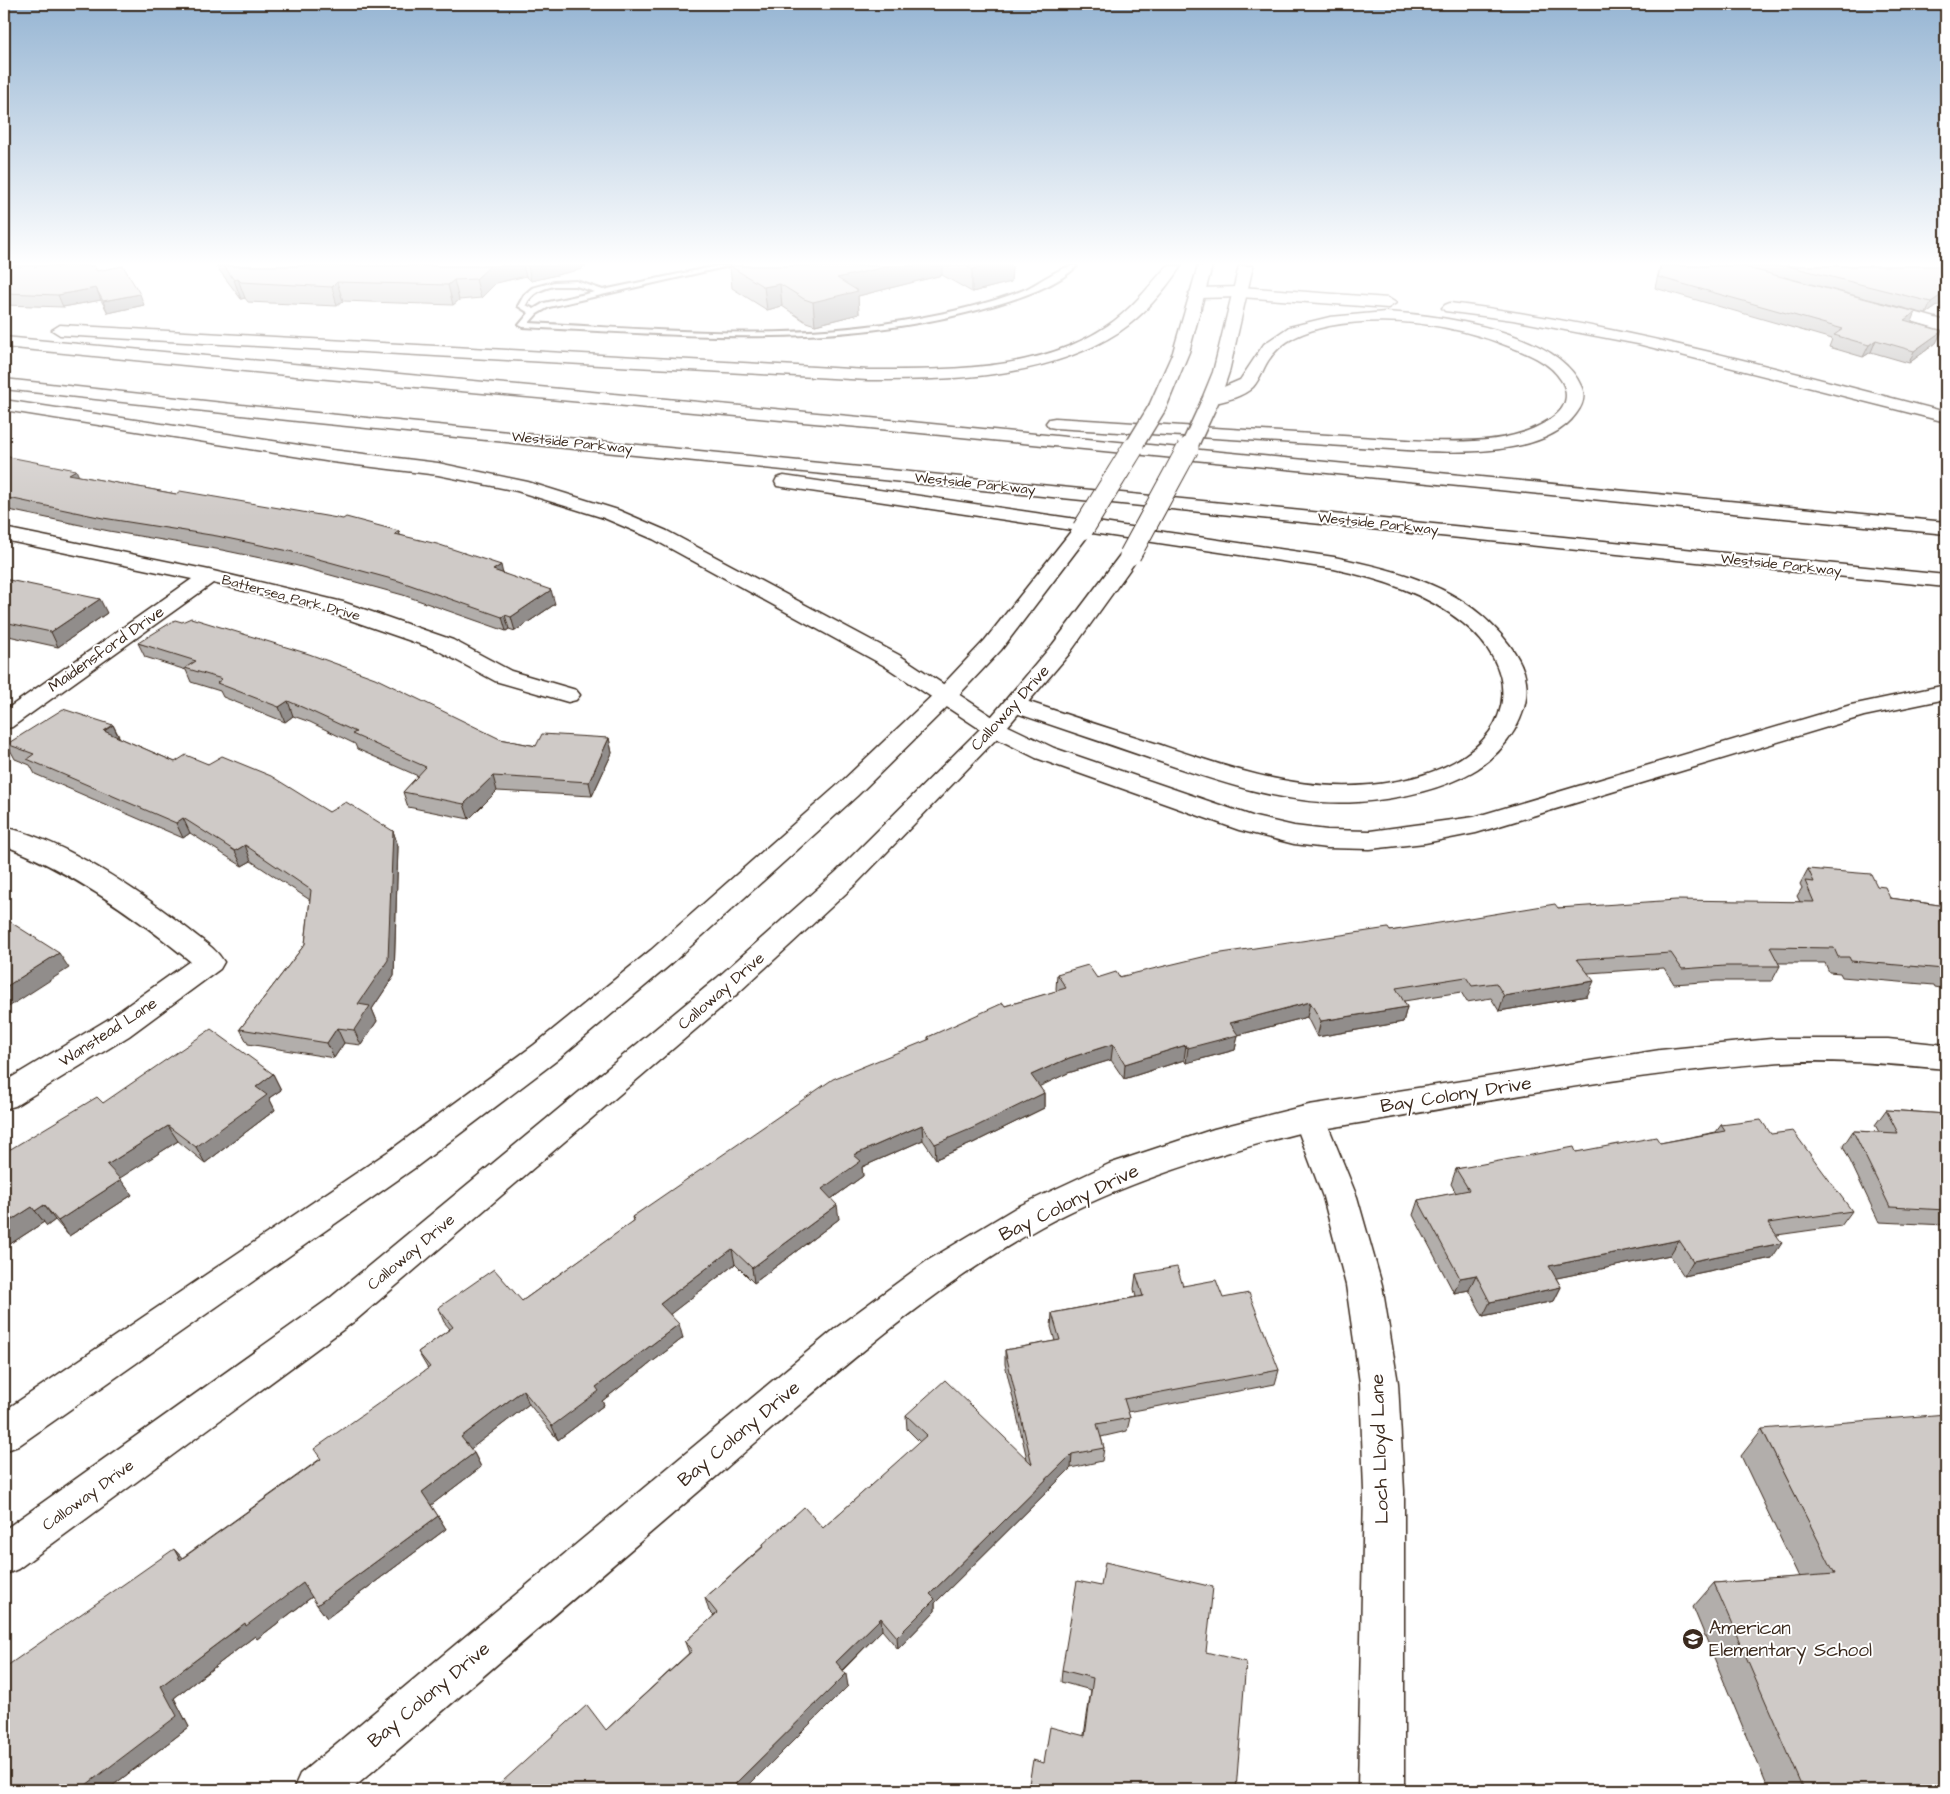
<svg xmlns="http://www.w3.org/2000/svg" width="1950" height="1794" viewBox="0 0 1950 1794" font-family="'Architects Daughter',sans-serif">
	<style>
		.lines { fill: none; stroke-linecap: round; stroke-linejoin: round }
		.lane-casing { stroke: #3b2a1e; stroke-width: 4 }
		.street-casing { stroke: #3b2a1e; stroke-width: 3 }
		.secondary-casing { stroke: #3b2a1e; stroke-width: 3 }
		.highway-casing { stroke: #3b2a1e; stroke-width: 3 }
		.lane { fill: #fff; fill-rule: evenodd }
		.street { fill: #fff; fill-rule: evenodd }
		.secondary { fill: #fff; fill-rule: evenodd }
		.highway { fill: #fff; fill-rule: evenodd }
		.secondary-bridge-far1-casing { stroke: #3b2a1e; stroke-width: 19; stroke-linecap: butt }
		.secondary-bridge-casing { stroke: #3b2a1e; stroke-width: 23; stroke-linecap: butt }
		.secondary-bridge-far1 { stroke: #fff; stroke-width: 16 }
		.secondary-bridge { stroke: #fff; stroke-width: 21 }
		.wall { fill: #b2aeab; stroke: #3b2a1e }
		.shaded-wall { fill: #918d8b; stroke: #3b2a1e }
		.building { fill: #cfcac7; stroke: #3b2a1e }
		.labels { text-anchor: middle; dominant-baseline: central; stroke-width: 4; stroke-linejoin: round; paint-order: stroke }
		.far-street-label { font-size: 14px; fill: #3b2a1e; stroke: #fff }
		.street-label { font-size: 16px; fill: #3b2a1e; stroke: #fff }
		.near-street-label { font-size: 19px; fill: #3b2a1e; stroke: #fff }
		.near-poi-label { font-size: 19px; fill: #3b2a1e; stroke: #fff; text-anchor: start }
	</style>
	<rect width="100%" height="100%" fill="#fff"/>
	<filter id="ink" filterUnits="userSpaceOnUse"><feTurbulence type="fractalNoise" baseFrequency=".02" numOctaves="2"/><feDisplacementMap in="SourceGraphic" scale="10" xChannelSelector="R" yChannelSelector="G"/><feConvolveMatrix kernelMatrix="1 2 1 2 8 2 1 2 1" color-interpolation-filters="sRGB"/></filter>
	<g filter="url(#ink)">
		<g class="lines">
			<!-- lane casing -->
			<g class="lane-casing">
				<path id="lane" d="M717 266H729L549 307 537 314 529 323C652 329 780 342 902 321 944 314 987 305 1026 289 1039 283 1064 264 1077 266 1056 286 1022 297 995 305 842 351 680 335 523 327L519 325 529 313 518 306 524 295 532 288 554 282 576 281 603 290ZM554 286H576L595 292 544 303 534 309 526 305C532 293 541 289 554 286Z"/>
			</g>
			<!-- street casing -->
			<g class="street-casing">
				<g id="street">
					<polygon points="1878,302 1946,321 1946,331 1873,310 1870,307 1873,304"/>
					<polygon points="4,528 209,570 343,602 453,640 511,671 576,690 580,695 576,700 568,702 495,681 437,650 327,612 213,583 12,727 4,729 4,711 192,579 4,540"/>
					<path d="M4 827C66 841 137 890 188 929 200 939 216 948 224 962L220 969 129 1036 15 1106 4 1109V1082L107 1020 190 961C133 914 73 873 4 845Z"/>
					<path d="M1771 1039H1888L1946 1045V1069C1888 1064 1828 1058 1769 1063 1622 1074 1475 1104 1329 1128L1357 1197 1382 1285 1398 1383 1404 1491V1790H1358L1364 1491 1360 1383 1346 1285 1323 1197 1299 1133C1210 1156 1122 1183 1041 1227 924 1292 825 1383 725 1469 600 1576 475 1683 351 1790H293L300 1774 836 1328 927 1261 1017 1207 1109 1164 1214 1129 1309 1105 1660 1050Z"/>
				</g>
			</g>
			<!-- secondary casing -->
			<g class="secondary-casing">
				<g id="secondary">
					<polygon points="1198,266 1212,266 1189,352 1166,408 1163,412 1151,412 1148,408 1173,352"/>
					<polygon points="1239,266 1253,266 1229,372 1220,399 1217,403 1205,403 1202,399 1213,372"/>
					<polygon points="1083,523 1090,525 1093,529 1090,533 1001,650 953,701 857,796 671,964 556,1061 416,1167 18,1446 4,1451 4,1411 392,1149 534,1045 651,950 839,784 937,691 985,640 1076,525"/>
					<polygon points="1130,549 1137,551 1140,555 1069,654 1002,733 856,884 737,994 356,1320 18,1569 4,1575 4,1530 330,1298 717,978 836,872 986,723 1053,644 1123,551"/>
				</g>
			</g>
			<!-- highway casing -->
			<g class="highway-casing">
				<g id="highway">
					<path d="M1167 266H1181C1165 290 1143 316 1119 332 1046 379 951 380 868 380L60 335 52 330 60 325 868 370C949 370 1046 372 1114 321 1135 305 1150 285 1167 266Z"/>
					<polygon points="1241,287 1388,298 1396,303 1388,308 1241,297 1197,298 1189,293 1197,288"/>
					<path d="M1450 303C1619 324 1782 370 1946 412V422L1638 344 1513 320 1445 311 1442 308 1445 305Z"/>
					<path d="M1385 312C1438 315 1558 331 1581 386 1586 396 1583 405 1576 414 1545 457 1455 453 1407 450L1055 428 1049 427 1046 423 1049 419 1055 418 1407 440C1455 442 1518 447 1557 414 1567 405 1569 392 1561 380 1550 362 1527 353 1508 346 1452 324 1389 315 1329 326 1306 331 1282 339 1268 361 1263 369 1260 379 1253 387 1243 397 1224 401 1211 404L1205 403 1202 399 1205 395 1240 380 1264 344 1289 327 1330 317Z"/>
					<polygon points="4,337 870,418 1946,522 1946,534 870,428 306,377 4,347"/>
					<polygon points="4,379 297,411 1946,575 1946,587 297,421 4,389"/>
					<polygon points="4,400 332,450 438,463 528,482 618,510 667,531 899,655 1002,723 1054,748 1255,817 1294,826 1327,830 1370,831 1474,817 1851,705 1946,685 1946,699 1864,716 1476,833 1425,843 1370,849 1327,848 1294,844 1239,830 1036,758 986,733 883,665 653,539 604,518 517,491 438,475 332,462 4,410"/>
					<path d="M784 476 1334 557C1385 568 1440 580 1481 615 1498 630 1517 650 1524 672 1536 711 1504 754 1472 772 1438 791 1397 799 1358 802 1286 807 1214 780 1146 757 1100 741 1053 726 1007 710L1003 705 1007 700 1015 698 1023 700C1068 715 1113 730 1158 744 1226 767 1296 792 1370 785 1399 782 1428 776 1454 762 1517 728 1517 666 1463 623 1426 593 1380 579 1334 569L777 486 775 482 777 478Z"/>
				</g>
			</g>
			<!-- lane -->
			<use href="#lane" class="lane"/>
			<!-- street -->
			<use href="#street" class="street"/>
			<!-- secondary -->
			<use href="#secondary" class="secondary"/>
			<!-- highway -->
			<use href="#highway" class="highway"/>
			<!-- secondary-bridge-far1 casing -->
			<g class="secondary-bridge-far1-casing">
				<g id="secondary-bridge-far1">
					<polyline points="1132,449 1157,408"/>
					<polyline points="1188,449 1211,399"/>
				</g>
			</g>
			<!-- secondary-bridge casing -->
			<g class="secondary-bridge-casing">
				<g id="secondary-bridge">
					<polyline points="1083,529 1133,448"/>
					<polyline points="1130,555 1188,448"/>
				</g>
			</g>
			<!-- secondary-bridge-far1 -->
			<use href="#secondary-bridge-far1" class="secondary-bridge-far1"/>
			<!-- secondary-bridge -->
			<use href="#secondary-bridge" class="secondary-bridge"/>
		</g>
		<!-- wall -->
		<g class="wall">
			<polygon points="4,266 97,271 144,305 108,313 101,300 63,307 4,305"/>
			<polygon points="216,266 586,266 582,266 582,269 531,281 526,276 496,283 481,298 459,300 453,305 343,301 337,306 248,302 245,298 241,299"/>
			<polygon points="730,266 1012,266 1011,282 972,292 942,275 858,296 859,314 815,325 806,322 782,306 767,310 732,288"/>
			<polygon points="1660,266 1946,266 1946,300 1926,314 1784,277 1912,322 1942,331 1936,343 1909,363 1871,352 1863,357 1829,347 1832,339 1655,288"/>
			<polygon points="4,456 79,476 176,494 399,531 400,535 503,573 555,604 515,631 509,629 506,631 403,595 294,565 222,550 109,531 4,509"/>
			<polygon points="4,579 107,613 58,647 4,635"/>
			<polygon points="138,643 500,739 536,746 609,738 612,753 592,796 497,791 469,819 408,807 403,792 418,776 357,749 355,744 310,722 293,716 285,722 223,697 220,691 191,682 186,670 145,657"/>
			<polygon points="113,725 120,738 175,762 208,764 329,812 393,831 398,846 394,976 372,1009 377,1021 361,1045 344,1043 334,1058 248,1044 240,1029 305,944 310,900 251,861 242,866 190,833 183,838 35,774 30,765 15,759 7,744"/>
			<polygon points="1808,869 1877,886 1890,898 1946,906 1946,989 1935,987 1934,985 1842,977 1840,973 1829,972 1825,963 1778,963 1780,966 1772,981 1717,981 1674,984 1664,968 1588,973 1587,996 1499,1011 1491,998 1467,1002 1461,992 1404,1001 1407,1007 1403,1022 1317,1037 1307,1017 1238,1035 1235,1050 1186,1063 1184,1060 1124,1079 1111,1060 1068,1073 1039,1086 1044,1093 1044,1108 973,1143 936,1159 923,1140 862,1167 863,1176 831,1199 839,1219 754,1283 735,1264 670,1314 683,1338 602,1401 604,1405 558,1440 529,1404 470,1449 474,1453 481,1467 431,1505 438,1516 446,1529 327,1618 312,1597 257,1639 255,1636 174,1698 189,1727 107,1790 4,1790 174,1549 182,1558 320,1459 428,1369 418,1352 450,1329 444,1322 438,1308 522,1301 633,1222 632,1217 928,1040 928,1037 1005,1006 1057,991 1056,989 1057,974 1097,978 1119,977 1390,931 1558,908 1800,902 1797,896 1802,888 1800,884"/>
			<polygon points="273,1074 281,1090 269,1098 275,1110 205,1163 178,1141 119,1178 132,1195 69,1236 55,1220 47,1226 44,1222 4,1248 4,1153 103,1103"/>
			<polygon points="1886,1110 1946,1114 1946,1225 1879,1222 1843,1146 1853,1131 1879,1132 1875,1125"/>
			<polygon points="1721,1125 1771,1134 1852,1211 1841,1226 1777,1235 1772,1258 1684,1276 1670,1255 1556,1278 1561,1287 1554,1301 1483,1316 1469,1290 1454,1293 1413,1215 1418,1200 1456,1193 1451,1184 1456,1169 1576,1152 1660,1143 1716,1132"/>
			<polygon points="1136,1274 1183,1286 1223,1298 1279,1370 1275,1384 1128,1412 1130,1418 1127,1431 1101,1437 1104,1448 1102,1461 1071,1468 935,1603 935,1611 898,1649 882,1630 843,1670 848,1686 606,1730 689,1653 685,1642 714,1616 709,1611 705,1598 763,1546 763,1544 823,1528 920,1442 907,1429 906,1415 1027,1459 1005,1364 1005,1350 1055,1341 1051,1327 1052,1313 1136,1297 1134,1289"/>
			<polygon points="1762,1429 1946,1790 1769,1790 1693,1607 1714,1583 1799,1577 1741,1456"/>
			<polygon points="1206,1652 1028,1790 1044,1763 1084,1735 1091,1690 1061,1682 1062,1670"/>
		</g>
		<!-- shaded-wall -->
		<g class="shaded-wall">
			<polygon points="47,266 71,266 53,274"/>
			<polygon points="490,266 523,266 526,276 496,283 481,298 476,279"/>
			<polygon points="528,266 586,266 582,266 582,269 531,281"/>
			<polygon points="890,266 942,266 942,275 858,296 859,314 815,325 813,302 837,278"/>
			<polygon points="988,266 1012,266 1011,282 972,292 972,269"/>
			<polygon points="238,279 245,298 241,299 234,280"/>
			<polygon points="454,280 459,300 453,305 448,285"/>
			<polygon points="337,282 343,301 337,306 332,287"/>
			<polygon points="780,284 782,306 767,310 764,287"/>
			<polygon points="96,288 101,300 63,307 58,295"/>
			<polygon points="1946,292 1946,300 1926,314 1931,302"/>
			<polygon points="140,294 144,305 108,313 103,301"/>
			<polygon points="1916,312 1911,324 1904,320"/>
			<polygon points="1942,331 1936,343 1909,363 1914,351"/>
			<polygon points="1876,340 1871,352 1863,357 1869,345"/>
			<polygon points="76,470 82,483 69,474"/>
			<polygon points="501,565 504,579 493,570"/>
			<polygon points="551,590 555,604 515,631 511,617"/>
			<polygon points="100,599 107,613 58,647 51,632"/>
			<polygon points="505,615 509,629 506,631 502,617"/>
			<polygon points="288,701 293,716 285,722 279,707"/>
			<polygon points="113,725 120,740 104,731"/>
			<polygon points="609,738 612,753 592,796 589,782"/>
			<polygon points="493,776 497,791 469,819 464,804"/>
			<polygon points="183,818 190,833 183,838 176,823"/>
			<polygon points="393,831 398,846 394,976 372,1009 377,1021 361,1045 354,1030 358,1004"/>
			<polygon points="245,845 251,861 242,866 235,851"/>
			<polygon points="59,953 69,968 4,1010 4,988"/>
			<polygon points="1594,981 1587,996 1499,1011 1504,996"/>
			<polygon points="1310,1002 1307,1017 1238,1035 1235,1050 1186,1063 1188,1048 1230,1023"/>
			<polygon points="1407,1007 1403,1022 1317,1037 1321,1021"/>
			<polygon points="337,1028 344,1043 334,1058 327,1043"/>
			<polygon points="1113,1044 1111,1060 1068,1073 1030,1091 1031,1075 1069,1058"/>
			<polygon points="1186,1045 1184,1060 1124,1079 1125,1064"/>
			<polygon points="273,1074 281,1090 269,1098 275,1110 205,1163 196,1147 256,1087"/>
			<polygon points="1044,1093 1044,1108 973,1143 936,1159 935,1144"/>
			<polygon points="922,1125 923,1140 862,1167 863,1176 824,1204 822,1189 854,1155"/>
			<polygon points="168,1126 178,1141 117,1180 107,1165"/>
			<polygon points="121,1180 132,1195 69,1236 58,1221"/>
			<polygon points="44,1205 55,1220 47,1226 35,1211"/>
			<polygon points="837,1205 839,1219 754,1283 752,1268"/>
			<polygon points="32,1207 44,1222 4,1248 4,1225"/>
			<polygon points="1679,1240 1670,1255 1542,1281 1549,1266"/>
			<polygon points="1782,1243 1772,1258 1684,1276 1693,1261"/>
			<polygon points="732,1249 735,1264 664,1319 660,1304"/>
			<polygon points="1476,1275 1469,1290 1454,1293 1460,1278"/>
			<polygon points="1561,1287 1554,1301 1483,1316 1490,1302"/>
			<polygon points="679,1324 683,1338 602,1401 604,1405 558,1440 552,1426 596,1387"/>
			<polygon points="523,1390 529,1404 468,1451 461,1437"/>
			<polygon points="474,1453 481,1467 430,1506 422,1492"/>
			<polygon points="1072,1454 1071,1468 935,1603 935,1611 898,1649 897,1637 930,1594"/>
			<polygon points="438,1516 446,1529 327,1618 317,1605"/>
			<polygon points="174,1549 186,1562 180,1560"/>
			<polygon points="303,1583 313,1596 257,1639 255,1636 174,1698 189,1727 107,1790 83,1790 82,1788 161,1686 245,1623"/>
			<polygon points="881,1618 882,1630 838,1674 836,1662"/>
			<polygon points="846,1674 848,1686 744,1790 735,1790 735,1784"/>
		</g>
		<!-- building -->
		<g class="building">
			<polygon points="4,266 48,266 57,268 62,266 94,266 97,271 123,266 140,294 103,301 96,288 58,295 4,293"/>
			<polygon points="224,266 490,266 476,279 454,280 448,285 337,282 332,287 241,282 238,279 234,280"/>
			<polygon points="730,266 890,266 837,278 858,291 813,302 804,299 780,284 764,287"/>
			<polygon points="965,266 988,266 972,269"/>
			<polygon points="1661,266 1740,266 1916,312 1904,320 1942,331 1914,351 1876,340 1869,345 1834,335 1843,329 1658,277"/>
			<polygon points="1788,266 1946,266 1946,292 1931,302"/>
			<polygon points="4,456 76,470 69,474 176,494 180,491 343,519 346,517 399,531 395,534 437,544 501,565 493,570 551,590 511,617 505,615 502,617 399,581 289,551 217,536 103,518 4,497"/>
			<polygon points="4,579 100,599 51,632 4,622"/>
			<polygon points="191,618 309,654 375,678 500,739 536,746 542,734 609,738 589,782 493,776 464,804 403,792 426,767 352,734 356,732 304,708 288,701 279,707 217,683 222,679 185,668 196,661 138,643 175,620 182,622"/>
			<polygon points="63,709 113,725 104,731 175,762 186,755 208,764 222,756 271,776 329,812 346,802 393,831 388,960 358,1004 370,1006 354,1030 337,1028 327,1043 240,1029 305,944 311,890 245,845 235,851 183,818 176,823 27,759 34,754 7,744"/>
			<polygon points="1808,869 1871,874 1877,886 1885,887 1890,898 1946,906 1946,972 1945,972 1944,969 1851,961 1849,957 1838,957 1834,948 1770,947 1780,966 1725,966 1682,969 1671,953 1577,959 1594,981 1504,996 1496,983 1472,986 1466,977 1396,988 1407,1007 1321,1021 1310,1002 1230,1023 1238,1035 1188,1048 1186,1045 1125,1064 1113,1044 1069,1058 1031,1075 1044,1093 973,1128 935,1144 922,1125 854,1155 861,1161 822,1189 837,1205 752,1268 732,1249 660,1304 679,1324 596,1387 599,1391 552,1426 523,1390 461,1437 474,1453 422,1492 438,1516 317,1605 303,1583 246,1626 245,1623 161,1686 177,1716 82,1788 83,1790 4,1790 4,1668 174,1549 180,1560 321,1459 314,1449 430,1367 418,1352 453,1327 438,1308 494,1269 522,1301 635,1220 632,1217 833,1079 930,1039 928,1037 1003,1003 1005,1006 1066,988 1057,974 1088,965 1097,978 1116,972 1119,977 1215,954 1388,928 1390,931 1555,904 1558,908 1676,900 1814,902 1805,881 1814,882"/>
			<polygon points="4,918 59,953 4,988"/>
			<polygon points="211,1029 273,1074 256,1087 267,1095 196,1147 168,1126 107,1165 121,1180 58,1221 44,1205 35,1211 32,1207 4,1225 4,1153 97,1097 103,1103"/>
			<polygon points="1886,1110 1946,1114 1946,1210 1890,1207 1853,1131 1898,1133"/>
			<polygon points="1761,1120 1771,1134 1793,1131 1852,1211 1768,1223 1782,1243 1693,1261 1679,1240 1549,1266 1561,1287 1490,1302 1476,1275 1460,1278 1418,1200 1469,1190 1456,1169 1574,1147 1576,1152 1656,1137 1660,1143 1725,1131 1721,1125"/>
			<polygon points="1177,1267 1183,1286 1216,1280 1223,1298 1249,1293 1279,1370 1124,1399 1130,1418 1097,1424 1104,1448 1072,1454 930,1594 935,1599 897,1637 881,1618 836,1662 846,1674 735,1784 738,1787 735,1790 493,1790 587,1705 606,1730 692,1651 685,1642 717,1613 705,1598 764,1546 763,1544 804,1507 823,1528 927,1435 906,1415 945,1380 1032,1464 1005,1350 1060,1340 1052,1313 1143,1296 1136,1274"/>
			<polygon points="1946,1414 1946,1790 1804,1790 1714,1583 1835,1574 1762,1429"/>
			<polygon points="1105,1562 1213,1587 1206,1652 1246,1662 1236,1790 1028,1790 1033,1760 1044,1763 1050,1727 1085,1736 1093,1678 1062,1670 1077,1581 1101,1586"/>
		</g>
	</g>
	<!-- sky -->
	<linearGradient id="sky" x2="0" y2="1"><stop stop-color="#96b5d3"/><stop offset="0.51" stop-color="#fff"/><stop offset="1" stop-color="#fff" stop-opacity="0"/></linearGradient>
	<rect width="1950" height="517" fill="url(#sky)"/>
	<!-- icons -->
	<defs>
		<g id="school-disc" transform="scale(1.125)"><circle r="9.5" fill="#3b2a1e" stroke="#fff"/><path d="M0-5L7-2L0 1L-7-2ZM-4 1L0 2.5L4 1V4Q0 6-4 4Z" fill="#fff"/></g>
	</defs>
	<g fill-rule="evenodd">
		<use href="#school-disc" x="1693" y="1639"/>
	</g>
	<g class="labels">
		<!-- far-street labels -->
		<g class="far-street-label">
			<text transform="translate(572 443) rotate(6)">Westside Parkway</text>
			<text transform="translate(975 484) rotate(6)">Westside Parkway</text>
			<text transform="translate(1378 524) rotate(6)">Westside Parkway</text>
			<text transform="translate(1781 565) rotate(6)">Westside Parkway</text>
			<text transform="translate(291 598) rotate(15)">Battersea Park Drive</text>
		</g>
		<!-- street labels -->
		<g class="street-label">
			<text transform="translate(106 649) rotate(-35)">Maidensford Drive</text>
			<text transform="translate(1010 708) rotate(-48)">Calloway Drive</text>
			<text transform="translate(721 991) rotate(-41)">Calloway Drive</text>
			<text transform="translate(108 1032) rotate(-33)">Wanstead Lane</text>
			<text transform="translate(411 1252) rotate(-40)">Calloway Drive</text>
			<text transform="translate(88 1495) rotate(-36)">Calloway Drive</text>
		</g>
		<!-- near-street labels -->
		<g class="near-street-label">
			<text transform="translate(1456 1095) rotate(-9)">Bay Colony Drive</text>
			<text transform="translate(1069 1203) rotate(-26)">Bay Colony Drive</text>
			<text transform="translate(739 1434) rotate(-40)">Bay Colony Drive</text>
			<text transform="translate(1380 1449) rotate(-92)">Loch Lloyd Lane</text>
			<text transform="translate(429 1695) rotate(-40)">Bay Colony Drive</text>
		</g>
		<!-- near-poi labels -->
		<g class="near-poi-label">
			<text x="1709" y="1628">American<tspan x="1709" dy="22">Elementary School</tspan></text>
		</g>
	</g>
	<!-- margin -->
	<rect width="1950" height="1794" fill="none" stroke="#fff" stroke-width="20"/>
	<rect x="10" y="10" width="1930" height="1774" fill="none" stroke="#3b2a1e" stroke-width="2" filter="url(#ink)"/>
</svg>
